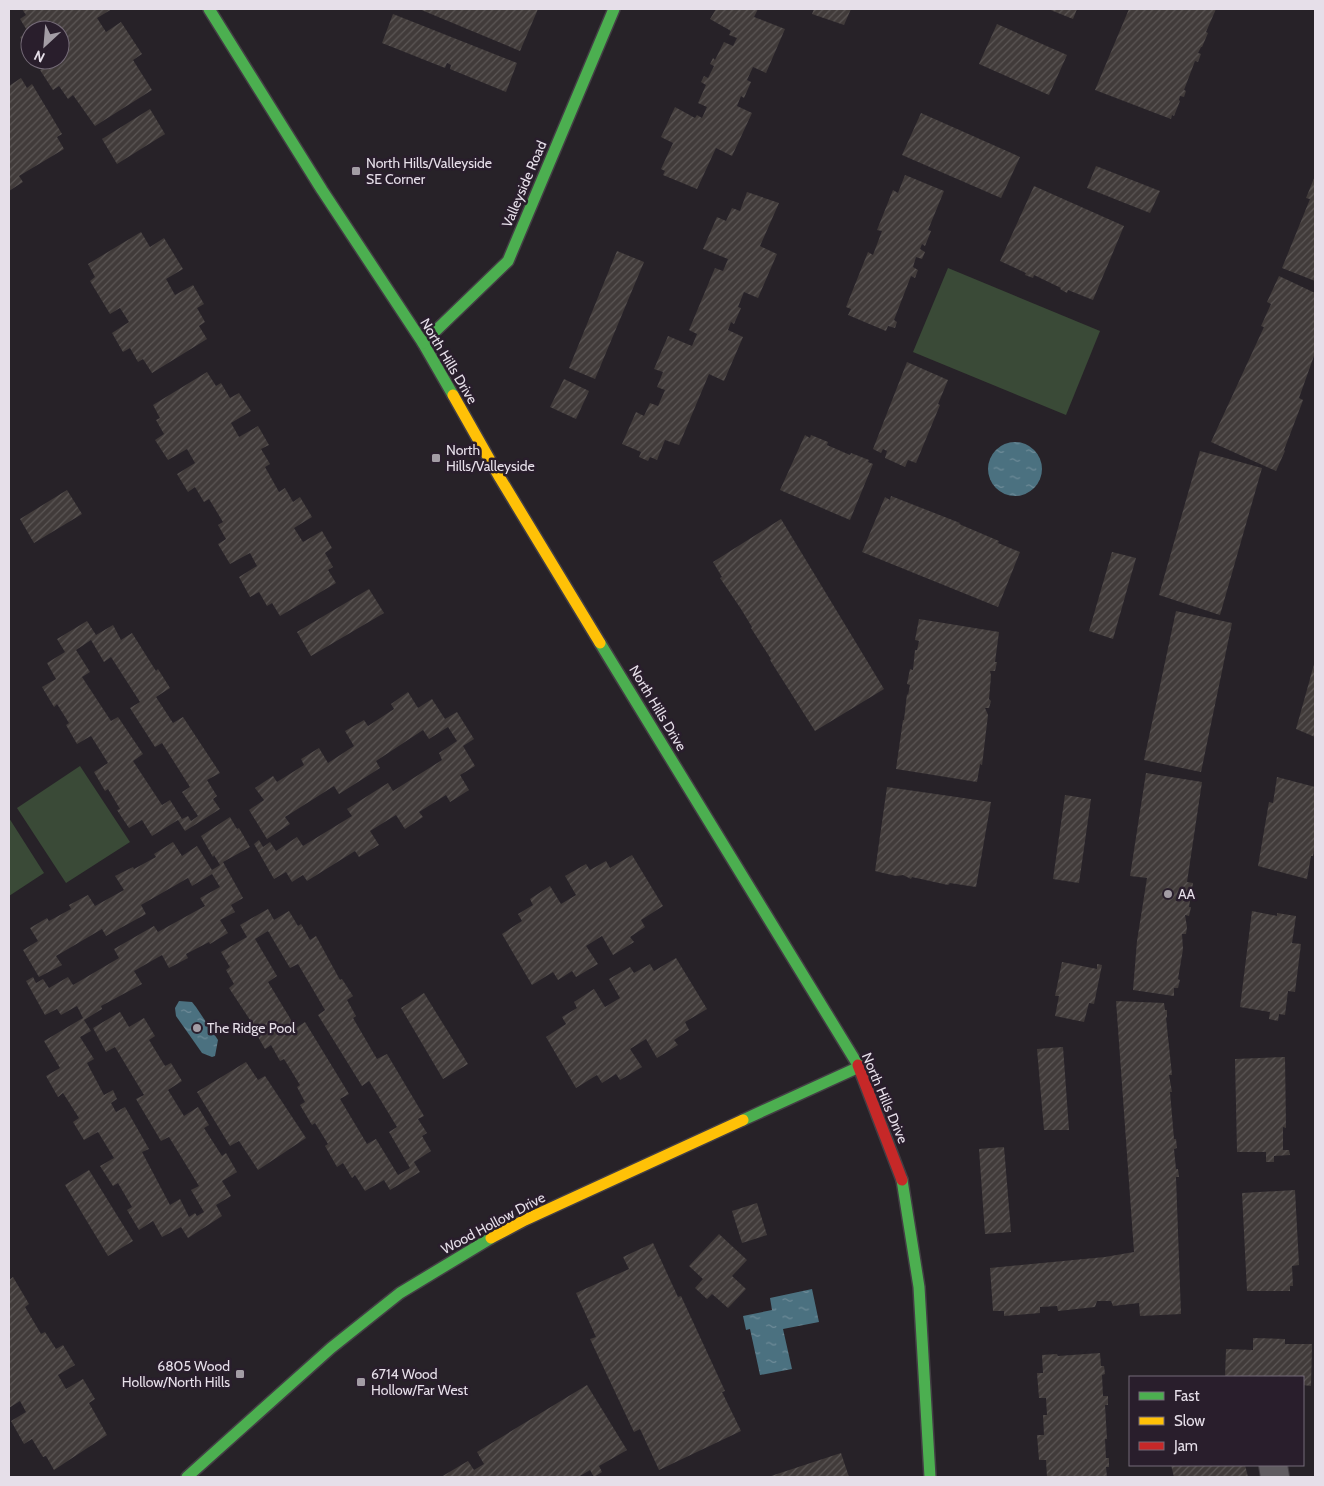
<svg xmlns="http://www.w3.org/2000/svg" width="1324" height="1486" viewBox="0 0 1324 1486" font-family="Cabin,sans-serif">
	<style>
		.pitch { fill: #3a4a37 }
		.water { fill: url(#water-ripples) }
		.building { fill: url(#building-hatch); fill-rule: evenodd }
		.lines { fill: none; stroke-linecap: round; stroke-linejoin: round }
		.street-casing { stroke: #433e44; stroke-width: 30 }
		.fast-casing { stroke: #433e44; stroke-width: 14 }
		.slow-casing { stroke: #433e44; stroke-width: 14 }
		.jam-casing { stroke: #433e44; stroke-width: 14 }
		.street { stroke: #605c61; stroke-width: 28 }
		.fast { stroke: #4caf50; stroke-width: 11 }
		.slow { stroke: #ffc107; stroke-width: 11 }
		.jam { stroke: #c62828; stroke-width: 11 }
		.poi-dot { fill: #a39da5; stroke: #291e2c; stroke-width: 2 }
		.labels { text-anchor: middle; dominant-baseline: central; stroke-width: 5; stroke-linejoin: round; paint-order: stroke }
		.poi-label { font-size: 14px; fill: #e6dfe9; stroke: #291e2c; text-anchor: start }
		.street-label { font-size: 14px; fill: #e6dfe9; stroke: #291e2c }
	</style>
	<defs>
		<pattern id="water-ripples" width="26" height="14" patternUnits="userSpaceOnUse" patternTransform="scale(1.25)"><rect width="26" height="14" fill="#4b7180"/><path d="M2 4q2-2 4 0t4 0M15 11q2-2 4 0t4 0" fill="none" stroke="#6e8b98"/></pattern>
		<pattern id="building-hatch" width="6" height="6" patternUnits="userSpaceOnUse" patternTransform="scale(1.25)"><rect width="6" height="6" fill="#413b3a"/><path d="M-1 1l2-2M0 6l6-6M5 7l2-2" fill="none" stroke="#5c5756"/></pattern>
	</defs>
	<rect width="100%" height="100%" fill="#272228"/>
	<!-- pitch -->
	<g class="pitch">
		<polygon points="948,268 1100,331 1066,415 913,352"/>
		<polygon points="80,766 130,842 66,883 17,808"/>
		<polygon points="9,818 44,873 9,896"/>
	</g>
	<!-- water -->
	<g class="water">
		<circle cx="1015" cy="469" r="27"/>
		<polygon points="179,1001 192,1002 196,1007 218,1040 215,1056 212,1057 202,1053 176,1016 175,1008"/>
		<polygon points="812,1289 819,1322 783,1329 792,1369 760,1375 750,1329 746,1330 743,1316 772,1310 770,1298"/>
	</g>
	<!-- building -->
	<g class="building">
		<polygon points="22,9 112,9 97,18 106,32 121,22 142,54 133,60 152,90 95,126 73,95 68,99 59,86 53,90 40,70 56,60 60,60 60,30 30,30 30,53 20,37 28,32 20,19 26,15"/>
		<polygon points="419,9 538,9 520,51"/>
		<polygon points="716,9 758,9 754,17 785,29 766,73 753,67 747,80 751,82 744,98 741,96 737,106 752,113 732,156 716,148 697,189 663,175 665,171 661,169 673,143 661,137 675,107 695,118 697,115 702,118 707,107 698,103 706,85 701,82 704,76 708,78 714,66 710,64 713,58 715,60 724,42 733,46 737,38 729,35 731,31 710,19"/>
		<polygon points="814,9 851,9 844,25 812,14"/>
		<polygon points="1048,9 1077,9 1073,19"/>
		<polygon points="1129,9 1216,9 1206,32 1208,33 1202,47 1201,47 1198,53 1201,54 1198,62 1195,61 1184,90 1186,91 1184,97 1180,96 1179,100 1180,101 1174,116 1172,115 1171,119 1095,90"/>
		<polygon points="393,14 517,63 506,92 450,69 451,65 447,63 445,68 382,43"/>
		<polygon points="997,24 1067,55 1049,95 979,64"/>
		<polygon points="21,78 27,88 32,84 62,134 57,137 64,149 19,176 23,182 9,191 9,86"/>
		<polygon points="150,109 165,134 117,164 102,139"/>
		<polygon points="921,113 1020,157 1001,198 902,155"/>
		<polygon points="1096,166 1160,191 1150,213 1087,188"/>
		<polygon points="905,175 944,191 928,230 931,231 925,246 922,244 920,249 925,252 922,259 916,257 913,267 918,270 915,278 911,276 894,320 897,322 895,328 888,326 886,331 848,315 851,309 846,307 868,252 873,255 882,231 877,230 893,190 898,193"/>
		<polygon points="1315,176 1315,281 1282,268 1310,199 1306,198"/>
		<polygon points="1034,186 1124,226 1093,300 1068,290 1067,293 1060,289 1061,288 1034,275 1033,278 1025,275 1026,273 1000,261"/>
		<polygon points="747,192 779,203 760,246 777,254 758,298 744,292 738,307 741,308 734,324 731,322 728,330 743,337 724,381 709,374 679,445 665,440 657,460 650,457 648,461 639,457 641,452 622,444 636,412 644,416 650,403 658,406 665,390 657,387 663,372 654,369 668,336 692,346 697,334 689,330 715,268 723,271 728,259 703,249 717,217 726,221 732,208 740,211"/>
		<polygon points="141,232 150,247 164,238 183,269 166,279 175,295 193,285 204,304 197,308 205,322 199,326 207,339 152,373 143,359 138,362 130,348 123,352 112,333 129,322 120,308 110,314 90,281 95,277 88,264"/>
		<polygon points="617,251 644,262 595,379 569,368"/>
		<polygon points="1279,276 1315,293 1315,353 1299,398 1303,400 1302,403 1284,450 1285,451 1276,471 1211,442 1264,327 1261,326 1271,304 1267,302"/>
		<polygon points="907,362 948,380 938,404 940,405 916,463 908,460 905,467 885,458 887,451 883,449 881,453 873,449"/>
		<polygon points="207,372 216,386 221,383 230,398 239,393 251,411 231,423 239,437 258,426 269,445 261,449 270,464 265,467 279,492 285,488 293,502 300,497 312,517 294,528 303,542 322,531 332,548 325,553 333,567 328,570 336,583 280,616 272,603 267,606 259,592 250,597 239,577 257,566 250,553 230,564 218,544 226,539 218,525 223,522 209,499 204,502 195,487 188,492 177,474 195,463 187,449 168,460 155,440 164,434 156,420 160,418 153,405"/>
		<polygon points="564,379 589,391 576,419 550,407"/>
		<polygon points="805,435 810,438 811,435 828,442 827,445 850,455 851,453 869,460 868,462 873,464 850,520 780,490"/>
		<polygon points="1200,451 1262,468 1220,615 1159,595"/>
		<polygon points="67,490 82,514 34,543 20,519"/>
		<polygon points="891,496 960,523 959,524 999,541 998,543 1020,552 998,607 862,552 885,497 890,500"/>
		<polygon points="781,519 884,689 815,731 770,660 771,659 751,628 752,627 741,609 720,578 722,577 713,562"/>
		<polygon points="1112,552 1136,558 1113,639 1089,631"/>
		<polygon points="369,589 384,613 311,656 297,632"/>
		<polygon points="1176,611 1232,623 1201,772 1144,760"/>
		<polygon points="919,619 999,632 995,662 997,662 995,671 990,671 991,676 989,699 991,701 989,708 985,708 988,715 983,757 982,765 980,764 977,782 896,769 903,720 904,720 907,694 908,695 910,685 907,684 910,669 913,670 915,650 917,650 919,641 915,640"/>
		<path d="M87 621 96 635 113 625 121 640 132 633 156 671 158 669 170 688 156 697 173 723 183 717 220 773 207 780 217 796 213 799 220 809 185 831 178 820 152 836 142 820 129 828 117 810 120 809 108 789 105 791 94 772 108 763 91 736 77 744 66 725 69 723 57 704 54 707 42 687 56 679 47 663 65 652 57 639ZM91 640 104 662 111 657 140 702 130 708 155 747 162 743 190 787 182 792 198 816 191 821 188 816 182 819 170 800 162 805 133 761 143 754 118 717 111 721 82 677 90 672 76 650Z"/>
		<polygon points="1315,661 1315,737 1296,729"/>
		<polygon points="408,692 418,708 432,699 445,719 457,712 474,739 463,746 475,766 460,775 469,790 450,802 446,795 419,812 423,817 405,829 396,815 370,831 379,845 359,857 355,851 307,881 303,875 292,882 286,872 274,879 254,844 259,840 263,847 270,842 276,851 297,837 303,846 352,816 347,809 388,783 393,791 442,760 439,753 457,741 448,727 429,739 423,730 376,761 380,768 339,794 334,786 285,817 290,824 267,839 249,810 264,800 255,788 273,776 277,782 304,765 301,759 319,748 328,763 354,746 345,731 364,720 368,726 394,709 391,704"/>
		<polygon points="1146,773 1202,782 1187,882 1193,883 1189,907 1191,907 1189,916 1185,915 1187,927 1186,934 1182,934 1183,949 1178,979 1180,980 1178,988 1174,988 1174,996 1133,990 1137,941 1147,878 1130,876"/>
		<polygon points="1277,777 1315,787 1315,845 1313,856 1311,856 1307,879 1258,866 1269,802 1273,803"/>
		<polygon points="887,787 991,802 976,887 950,883 948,885 912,877 911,879 903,875 896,876 875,871"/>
		<polygon points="1065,795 1091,799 1079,883 1053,879"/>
		<polygon points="230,817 237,829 239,828 250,847 223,862 243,898 231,905 235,912 220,920 228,933 210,944 209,942 186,954 188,958 169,968 162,955 134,971 142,984 101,1006 102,1009 84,1020 91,1031 80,1037 94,1059 87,1063 104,1095 113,1090 117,1099 111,1103 116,1112 125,1107 149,1149 142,1152 170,1205 180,1199 189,1217 195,1213 197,1216 204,1212 191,1190 199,1186 169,1137 161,1141 136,1099 144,1095 115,1047 106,1052 93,1028 120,1012 129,1027 144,1018 155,1036 149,1040 165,1066 171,1063 182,1081 168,1090 184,1116 198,1107 209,1125 204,1128 222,1156 226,1153 237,1172 222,1181 231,1196 216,1205 222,1216 188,1238 181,1227 162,1237 153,1221 139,1230 127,1210 132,1207 118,1183 113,1186 100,1166 114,1158 98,1132 84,1140 73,1122 79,1118 63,1093 58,1097 46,1076 60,1068 44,1041 83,1018 77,1006 61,1015 57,1009 45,1015 26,981 33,977 36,983 43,979 49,988 68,977 73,985 119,958 114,949 154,926 158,932 205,906 200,898 220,887 212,874 192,886 188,878 141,905 146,914 106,936 102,929 56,956 62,965 39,977 23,950 38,941 30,928 47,918 49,921 71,909 69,905 88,895 95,906 124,890 115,876 133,867 134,869 156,857 154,854 173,842 182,856 197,846 212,870 220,865 214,855 213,857 201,836"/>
		<polygon points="632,855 663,906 641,920 645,927 630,937 634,942 613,955 602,936 586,946 598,964 576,977 572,971 558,980 553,972 532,985 502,934 522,921 518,914 533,905 530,899 550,886 561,904 576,895 565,876 586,864 590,870 606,861 610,868"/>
		<path d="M268 909 274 920 289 911 298 926 301 924 310 940 316 936 340 980 342 979 353 996 347 1000 356 1016 353 1018 377 1059 387 1054 424 1116 418 1119 427 1133 422 1136 431 1151 414 1162 420 1172 390 1190 384 1180 365 1191 355 1175 352 1178 343 1163 337 1167 325 1146 328 1144 315 1123 312 1125 300 1105 305 1102 297 1087 300 1085 284 1059 280 1061 271 1045 265 1049 254 1030 256 1029 229 988 234 984 226 970 230 967 221 952 247 937 240 925ZM268 931 290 968 298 964 325 1010 318 1015 362 1086 369 1081 397 1127 389 1132 410 1168 398 1175 376 1139 367 1144 340 1099 349 1094 305 1022 296 1028 268 982 277 976 255 939Z"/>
		<polygon points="1252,911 1277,916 1277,913 1296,916 1292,943 1301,944 1295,992 1288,991 1285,1015 1279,1014 1278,1021 1269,1019 1270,1012 1240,1007"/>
		<polygon points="676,958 707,1009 685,1022 689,1030 674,1040 678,1045 657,1058 646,1039 630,1049 642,1067 620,1080 616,1074 602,1083 597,1075 576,1088 546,1037 566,1024 562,1017 577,1008 574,1002 594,989 605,1007 620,998 609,979 630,967 634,973 650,964 654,971"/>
		<polygon points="1062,962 1097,969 1097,964 1102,965 1094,1004 1089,1003 1084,1022 1055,1016 1059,996 1055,996"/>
		<polygon points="424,993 468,1064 443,1079 401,1008"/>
		<polygon points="1116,1001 1164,1003 1165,1010 1167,1010 1167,1017 1166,1018 1172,1075 1169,1075 1172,1092 1170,1092 1174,1139 1176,1139 1177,1148 1174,1149 1176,1169 1178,1169 1179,1177 1176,1177 1181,1314 1140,1316 1139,1303 1113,1306 1111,1301 1097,1301 1095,1307 1058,1311 1057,1306 1040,1307 1040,1313 1004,1316 1004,1311 993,1311 990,1268 1105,1257 1134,1252"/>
		<polygon points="1063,1047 1069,1130 1044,1130 1037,1049"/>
		<polygon points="1285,1057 1286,1128 1283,1127 1283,1150 1289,1150 1290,1155 1274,1156 1274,1162 1266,1162 1266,1152 1237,1152 1235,1059"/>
		<polygon points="246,1062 258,1080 265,1076 306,1138 258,1170 239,1141 230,1146 197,1092"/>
		<polygon points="1004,1147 1011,1232 985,1234 979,1149"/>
		<polygon points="89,1170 133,1241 108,1256 65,1185"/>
		<polygon points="1295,1190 1299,1265 1292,1266 1293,1286 1290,1286 1290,1291 1247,1291 1242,1193"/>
		<polygon points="757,1203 767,1235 742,1243 732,1211"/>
		<polygon points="719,1234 747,1260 732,1276 746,1289 728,1308 712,1294 707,1299 695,1288 703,1279 689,1266"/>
		<polygon points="653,1243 678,1297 681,1296 725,1391 722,1392 741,1431 659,1470 640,1429 634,1432 633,1430 590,1339 596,1337 576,1293 629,1269 623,1257"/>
		<polygon points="13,1277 29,1304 25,1307 41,1334 45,1332 56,1349 63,1345 75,1365 58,1375 66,1389 83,1379 95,1399 89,1403 107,1435 54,1470 46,1456 43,1457 32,1439 24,1444 11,1421 26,1412 20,1401 9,1408 9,1280"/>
		<polygon points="1253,1338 1285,1339 1285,1344 1312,1344 1311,1386 1303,1385 1303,1377 1225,1377 1226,1349 1253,1350"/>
		<polygon points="1100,1353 1101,1366 1104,1366 1105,1374 1102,1375 1103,1396 1108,1396 1108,1405 1105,1405 1107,1439 1105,1439 1106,1458 1109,1458 1109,1467 1106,1467 1107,1477 1047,1477 1046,1460 1039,1460 1037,1435 1044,1435 1043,1415 1047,1415 1046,1398 1039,1398 1037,1373 1043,1373 1042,1355 1057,1354 1058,1356"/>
		<polygon points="587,1385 627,1450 599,1466 602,1472 594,1477 590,1470 580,1476 581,1477 441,1477 468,1461 474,1470 484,1464 477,1452"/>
		<polygon points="841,1453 849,1477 768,1477"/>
		<polygon points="1171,1465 1245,1465 1248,1477 1174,1477"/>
	</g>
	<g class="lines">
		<!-- street casing -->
		<g class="street-casing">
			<polyline id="street" points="1273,1465 1275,1477"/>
		</g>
		<!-- fast casing -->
		<g class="fast-casing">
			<g id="fast">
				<polyline points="209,9 322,190 423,343 453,395"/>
				<polyline points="423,343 508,261 614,9"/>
				<polyline points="600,643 858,1065"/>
				<polyline points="743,1120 859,1067"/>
				<polyline points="902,1180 919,1287 930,1477"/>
				<polyline points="187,1477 331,1348 400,1293 491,1238"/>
			</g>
		</g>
		<!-- slow casing -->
		<g class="slow-casing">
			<g id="slow">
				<polyline points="453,395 500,478 600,643"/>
				<polyline points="491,1238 525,1220 743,1120"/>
			</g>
		</g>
		<!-- jam casing -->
		<g class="jam-casing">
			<polyline id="jam" points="858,1065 902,1180"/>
		</g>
		<!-- street -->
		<use href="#street" class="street"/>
		<!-- fast -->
		<use href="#fast" class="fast"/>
		<!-- slow -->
		<use href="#slow" class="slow"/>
		<!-- jam -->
		<use href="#jam" class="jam"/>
	</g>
	<!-- markers -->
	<g class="poi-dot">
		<rect x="351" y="166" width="10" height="10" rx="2.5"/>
		<rect x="431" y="453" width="10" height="10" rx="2.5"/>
		<circle cx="1168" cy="894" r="5"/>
		<circle cx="197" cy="1028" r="5"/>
		<rect x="235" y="1369" width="10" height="10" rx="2.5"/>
		<rect x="356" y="1377" width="10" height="10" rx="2.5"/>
	</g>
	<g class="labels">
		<!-- poi labels -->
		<g class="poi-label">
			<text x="366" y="163">North Hills/Valleyside<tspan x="366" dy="16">SE Corner</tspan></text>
			<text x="446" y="450">North<tspan x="446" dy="16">Hills/Valleyside</tspan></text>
			<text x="1178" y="894">AA</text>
			<text x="207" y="1028">The Ridge Pool</text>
			<text x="230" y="1366" text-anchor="end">6805 Wood<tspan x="230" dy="16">Hollow/North Hills</tspan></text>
			<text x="371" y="1374">6714 Wood<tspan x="371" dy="16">Hollow/Far West</tspan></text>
		</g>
		<!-- street labels -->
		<g class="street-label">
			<text transform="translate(524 184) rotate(-67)">Valleyside Road</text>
			<text transform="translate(449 361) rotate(59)">North Hills Drive</text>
			<text transform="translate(658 708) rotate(59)">North Hills Drive</text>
			<text transform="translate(885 1098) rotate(67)">North Hills Drive</text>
			<text transform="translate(493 1223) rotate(-28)">Wood Hollow Drive</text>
		</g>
	</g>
	<!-- border -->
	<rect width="1324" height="1486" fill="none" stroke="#e6dfe9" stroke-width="20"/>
	<!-- legend -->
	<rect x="1129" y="1376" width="175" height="90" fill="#291e2c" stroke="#756b78"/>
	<rect x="1139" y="1392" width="25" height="8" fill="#4caf50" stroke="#756b78"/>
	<text x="1174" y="1401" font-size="15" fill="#e6dfe9">Fast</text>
	<rect x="1139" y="1417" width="25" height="8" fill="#ffc107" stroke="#756b78"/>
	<text x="1174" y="1426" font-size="15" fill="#e6dfe9">Slow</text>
	<rect x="1139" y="1442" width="25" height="8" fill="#c62828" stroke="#756b78"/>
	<text x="1174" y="1451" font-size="15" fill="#e6dfe9">Jam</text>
	<!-- north arrow -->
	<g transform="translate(45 45) rotate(206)"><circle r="24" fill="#291e2c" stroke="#756b78"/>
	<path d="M0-4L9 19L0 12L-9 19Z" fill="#a39da5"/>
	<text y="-8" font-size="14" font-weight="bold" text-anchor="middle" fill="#e6dfe9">N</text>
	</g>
</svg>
